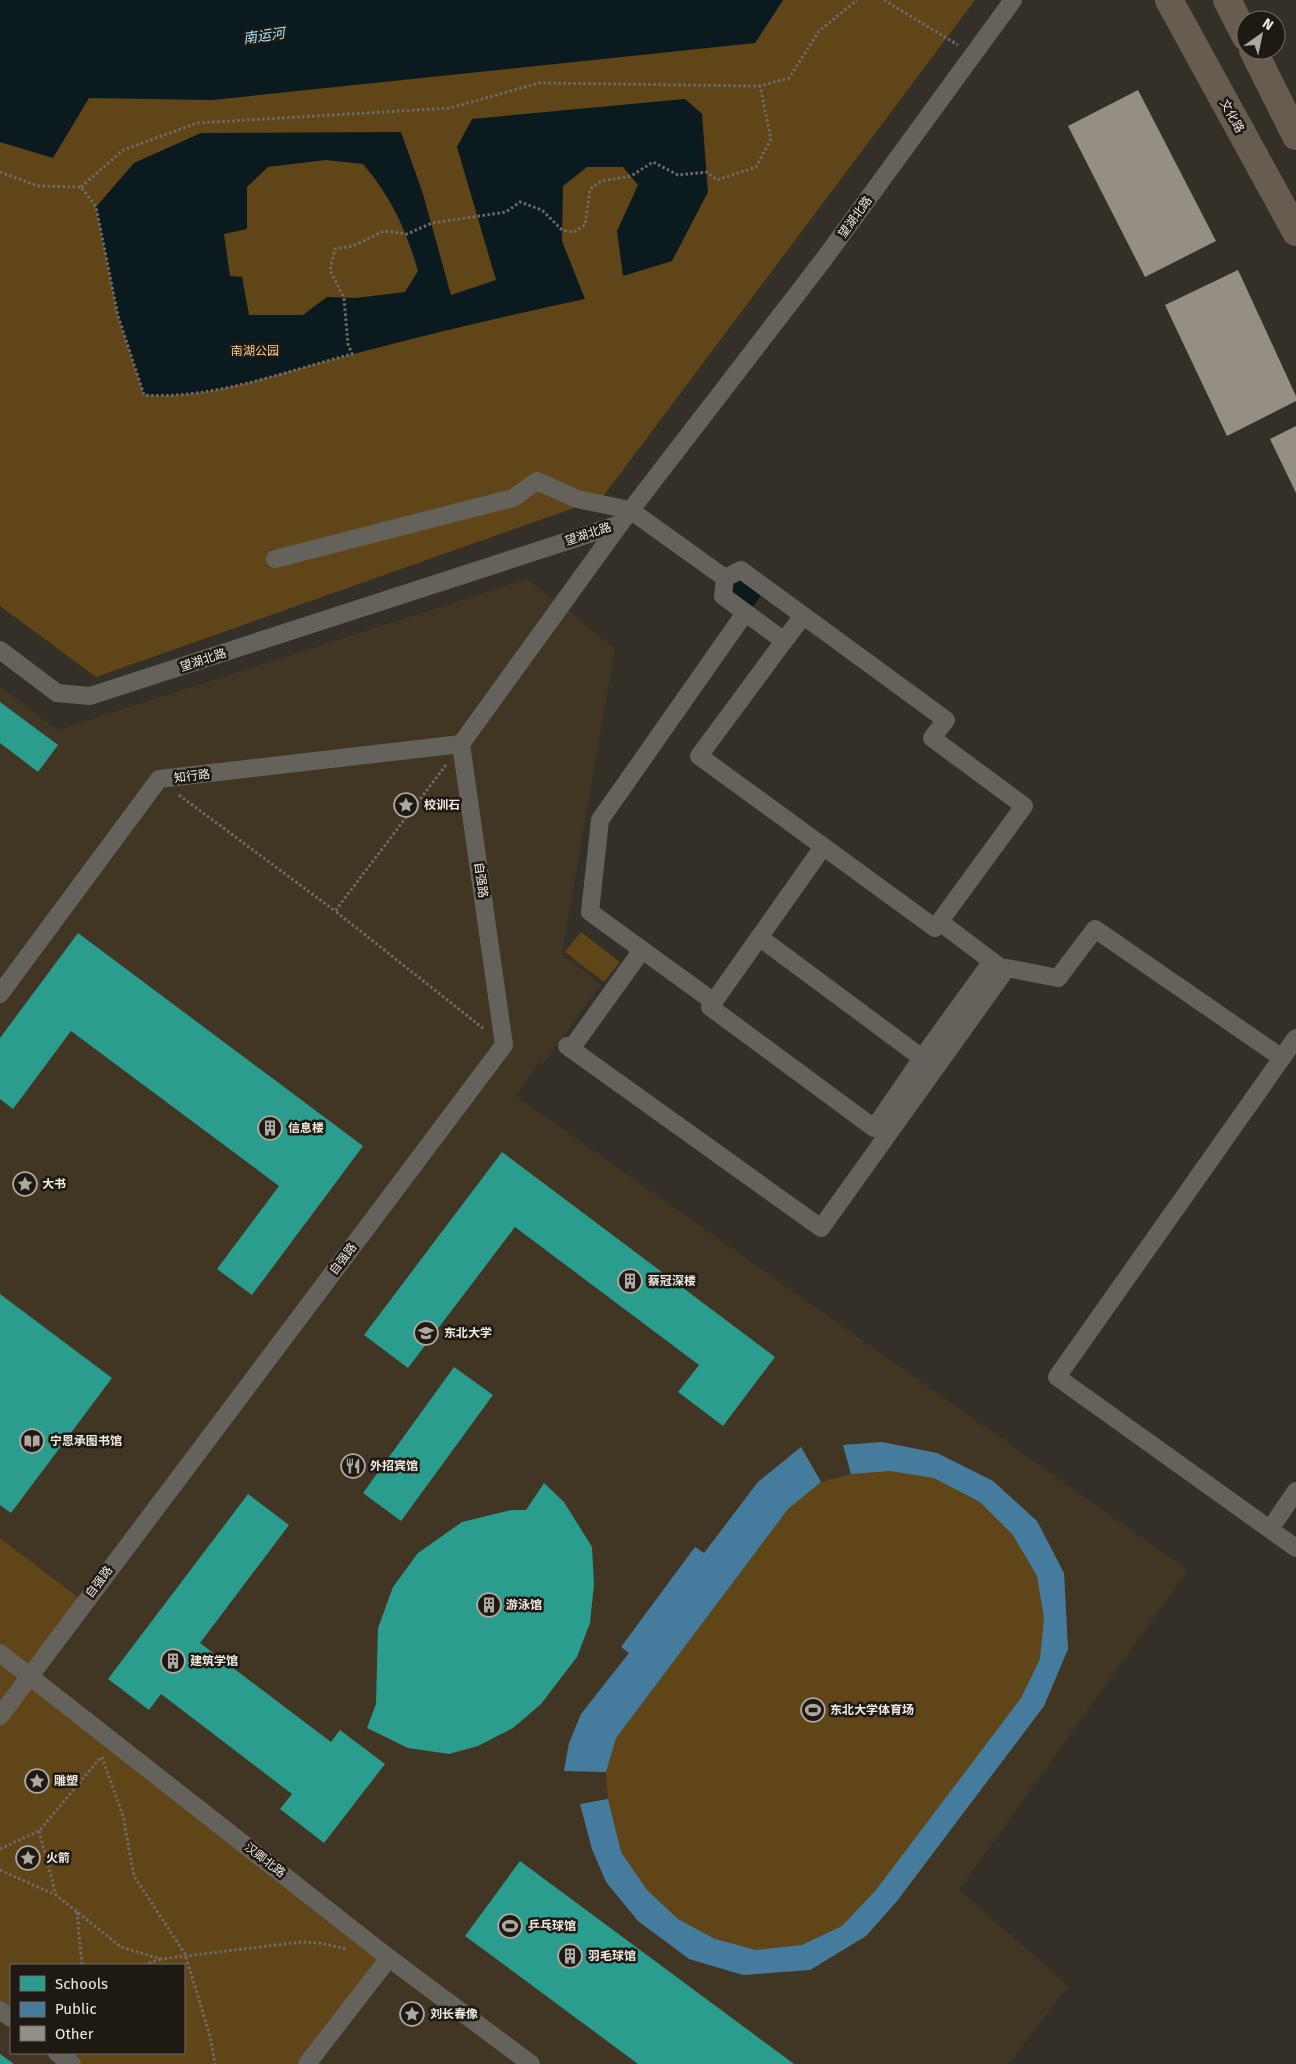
<svg xmlns="http://www.w3.org/2000/svg" width="1296" height="2064" viewBox="0 0 1296 2064" font-family="'Fira Sans','Noto Sans SC',sans-serif">
	<style>
		.built { fill: #413523; fill-rule: evenodd }
		.green { fill: #5f4518 }
		.water { fill: #0b1a1f; fill-rule: evenodd }
		.schools { fill: #2a9d8f }
		.public { fill: #457b9d }
		.building { fill: #958e84 }
		.lines { fill: none; stroke-linecap: round; stroke-linejoin: round }
		.path { stroke: #6f6b65; stroke-width: 3; stroke-dasharray: 2.5 2.5; stroke-linecap: butt }
		.minor { stroke: #65615b; stroke-width: 18 }
		.primary { stroke: #665d50; stroke-width: 28 }
		.labels { text-anchor: middle; dominant-baseline: central; stroke-width: 5; stroke-linejoin: round; paint-order: stroke }
		.street-label { font-size: 12px; fill: #efe9e0; stroke: #1e1913 }
		.park-label { font-size: 12px; fill: #fcd090; stroke: #1e1913 }
		.poi-label { font-size: 12px; font-weight: bold; fill: #efe9e0; stroke: #1e1913; text-anchor: start }
		.water-label { font-size: 14px; font-style: italic; fill: #a9e2f6; stroke: #1e1913 }
	</style>
	<rect width="100%" height="100%" fill="#343028"/>
	<!-- built -->
	<path class="built" d="M527 579 615 648 562 954 601 985 543 1064 539 1062 516 1096 1188 1570 959 1890 1069 1986 1008 2064H0V686L58 730ZM11 1965H184V2053H11Z"/>
	<!-- green -->
	<g class="green">
		<polygon points="0,0 755,43 783,0 975,0 602,498 96,677 0,606"/>
		<polygon points="581,932 620,962 604,982 565,952"/>
		<polygon points="882,1442 937,1453 993,1481 1037,1521 1064,1573 1068,1649 1044,1706 897,1901 866,1936 810,1970 743,1975 592,1849 580,1804 608,1799 606,1772 564,1771 569,1743 629,1653 621,1647 695,1547 704,1553 758,1482 801,1447 821,1482 851,1474 843,1445"/>
		<polygon points="0,1538 84,1602 30,1676 389,1958 307,2064 65,2064 50,2053 184,2053 184,1965 11,1965 11,2023 0,2015"/>
	</g>
	<!-- water -->
	<g class="water">
		<polygon points="0,0 783,0 755,43 212,100 89,98 53,158 0,142"/>
		<path d="M685 99 702 114 708 192 672 261 623 276 617 231 638 185 623 167H587L563 186 562 241 585 299C499 317 414 338 330 360 270 376 206 400 144 395L118 316 96 207 134 163 201 133 401 132 423 194 451 295 496 280 457 147 472 119ZM326 160 363 164C391 197 406 229 418 271L405 292 356 298 327 297 303 315H249L242 277 230 276 224 234 247 229V187L268 167Z"/>
		<polygon points="737,577 762,594 753,607 747,607 730,596 729,588"/>
	</g>
	<!-- schools -->
	<g class="schools">
		<polygon points="0,702 58,745 38,772 0,743"/>
		<polygon points="78,933 363,1146 252,1295 217,1269 279,1186 71,1031 13,1109 0,1099 0,1038"/>
		<polygon points="502,1152 775,1357 723,1426 678,1392 699,1365 515,1227 408,1368 364,1335"/>
		<polygon points="0,1294 112,1378 11,1513 0,1505"/>
		<polygon points="454,1367 493,1395 401,1521 363,1493"/>
		<polygon points="544,1483 564,1502 592,1547 594,1584 590,1623 577,1657 541,1704 513,1728 478,1746 449,1754 408,1748 367,1728 376,1704 378,1628 393,1587 418,1553 462,1522 511,1510 526,1510"/>
		<polygon points="248,1494 289,1525 200,1643 331,1742 340,1730 385,1764 324,1843 280,1809 292,1794 161,1694 149,1710 108,1679"/>
		<polygon points="520,1861 794,2064 638,2064 518,1975 465,1936"/>
		<polygon points="0,2054 14,2064 0,2064"/>
	</g>
	<!-- public -->
	<g class="public">
		<polygon points="882,1442 937,1453 993,1481 1037,1521 1064,1573 1068,1649 1044,1706 897,1901 866,1936 810,1970 743,1975 689,1959 638,1921 606,1882 592,1849 580,1804 608,1799 621,1852 647,1890 678,1919 715,1939 756,1950 802,1945 842,1926 876,1890 1021,1698 1040,1659 1044,1618 1037,1576 1013,1535 980,1502 934,1478 890,1471 851,1474 843,1445"/>
		<polygon points="801,1447 821,1482 788,1509 616,1738 606,1772 564,1771 569,1743 581,1714 629,1653 621,1647 695,1547 704,1553 758,1482"/>
	</g>
	<!-- building -->
	<g class="building">
		<polygon points="1138,90 1216,241 1145,277 1068,126"/>
		<polygon points="1238,270 1296,396 1296,401 1227,436 1165,305"/>
		<polygon points="1296,426 1296,493 1270,439"/>
	</g>
	<g class="lines">
		<!-- path -->
		<g class="path">
			<polyline points="884,0 958,45"/>
			<path d="M0 172 38 186 81 187 96 207 118 316 144 395C211 400 287 371 352 354L348 344 344 298 330 270 335 249 353 246 384 231 407 234 432 223 506 212 520 202 542 210 562 230 574 232 585 225 590 189 601 181 631 176 653 162 678 175 707 172 717 180 756 167 771 139 760 86 789 78 819 31 857 0"/>
			<polyline points="81,187 123,150 197,123 450,108 539,83 760,86"/>
			<polyline points="446,765 335,911 484,1029"/>
			<polyline points="179,795 335,911"/>
			<polyline points="102,1757 123,1816 134,1876 185,1954 210,2036 215,2064"/>
			<polyline points="39,1831 56,1895"/>
			<polyline points="0,1849 39,1831 101,1757"/>
			<polyline points="0,1870 56,1895 121,1947 161,1959 301,1942 319,1943 347,1949"/>
			<polyline points="77,1912 82,1965"/>
			<polyline points="144,1965 160,1959"/>
		</g>
		<!-- minor -->
		<g class="minor">
			<polyline points="275,559 513,498 537,481 577,499 630,510 725,578 723,596 784,641 699,756 935,928 1024,806 932,738 946,720 741,570 725,578"/>
			<polyline points="784,641 803,616"/>
			<polyline points="0,650 57,693 90,696 620,524 824,259 1013,0"/>
			<polyline points="461,744 620,524"/>
			<polyline points="823,847 710,1007 874,1128 922,1058"/>
			<polyline points="940,922 1001,968"/>
			<polyline points="759,937 922,1058 992,961"/>
			<polyline points="0,994 159,779 461,744"/>
			<polyline points="714,1002 590,912 600,820 745,613"/>
			<polyline points="1296,1038 1057,1377 1296,1548"/>
			<polyline points="567,1046 821,1228 1007,968 1058,978 1095,929 1282,1058"/>
			<polyline points="571,1049 642,950"/>
			<polyline points="1270,1529 1296,1491"/>
			<polyline points="0,1653 389,1958 531,2064"/>
			<polyline points="0,1716 504,1045 461,744"/>
			<polyline points="0,2010 11,2018"/>
			<polyline points="57,2053 72,2064"/>
			<polyline points="307,2064 389,1958"/>
		</g>
		<!-- primary -->
		<g class="primary">
			<polyline points="1169,0 1296,232"/>
			<polyline points="1227,0 1246,37"/>
			<polyline points="1253,50 1296,136"/>
		</g>
	</g>
	<!-- icons -->
	<defs>
		<g id="sight-ring" transform="scale(1.25)"><circle r="9.5" fill="#1e1913" stroke="#aea8a0" stroke-width="1.5"/><path d="M0-6L1.8-2.2L6-1.7L2.9 1.2L3.7 5.4L0 3.3L-3.7 5.4L-2.9 1.2L-6-1.7L-1.8-2.2Z" fill="#aea8a0"/></g>
		<g id="building-ring" transform="scale(1.25)"><circle r="9.5" fill="#1e1913" stroke="#aea8a0" stroke-width="1.5"/><path d="M-4-6H4V6H1V3H-1V6H-4ZM-2.5-4.3h1.7v1.8h-1.7ZM.8-4.3h1.7v1.8H.8ZM-2.5-1h1.7V.8h-1.7ZM.8-1h1.7V.8H.8Z" fill="#aea8a0"/></g>
		<g id="university-ring" transform="scale(1.25)"><circle r="9.5" fill="#1e1913" stroke="#aea8a0" stroke-width="1.5"/><path d="M0-5L7-2L0 1L-7-2ZM-4 1L0 2.5L4 1V4Q0 6-4 4Z" fill="#aea8a0"/></g>
		<g id="library-ring" transform="scale(1.25)"><circle r="9.5" fill="#1e1913" stroke="#aea8a0" stroke-width="1.5"/><path d="M-6-4Q-3-5.5-.7-3.5V5Q-3 3-6 4ZM6-4Q3-5.5 .7-3.5V5Q3 3 6 4Z" fill="#aea8a0"/></g>
		<g id="restaurant-ring" transform="scale(1.25)"><circle r="9.5" fill="#1e1913" stroke="#aea8a0" stroke-width="1.5"/><path d="M-5-6h1v4h1v-4h1v4h1v-4h1v5L-1.5 .5V6h-2V.5L-5-1ZM5-6V6H3V1.5H1.5Q1.5-4 5-6Z" fill="#aea8a0"/></g>
		<g id="stadium-ring" transform="scale(1.25)"><circle r="9.5" fill="#1e1913" stroke="#aea8a0" stroke-width="1.5"/><path d="M0-5a6.5 5 0 1 0 0 10a6.5 5 0 1 0 0-10ZM-3.5-1.8h7v3.6h-7Z" fill="#aea8a0"/></g>
	</defs>
	<g fill-rule="evenodd">
		<use href="#sight-ring" x="406" y="805"/>
		<use href="#building-ring" x="270" y="1128"/>
		<use href="#sight-ring" x="25" y="1184"/>
		<use href="#building-ring" x="630" y="1281"/>
		<use href="#university-ring" x="426" y="1333"/>
		<use href="#library-ring" x="32" y="1441"/>
		<use href="#restaurant-ring" x="353" y="1466"/>
		<use href="#building-ring" x="489" y="1605"/>
		<use href="#building-ring" x="173" y="1661"/>
		<use href="#stadium-ring" x="813" y="1710"/>
		<use href="#sight-ring" x="37" y="1781"/>
		<use href="#sight-ring" x="28" y="1858"/>
		<use href="#stadium-ring" x="510" y="1926"/>
		<use href="#building-ring" x="570" y="1956"/>
		<use href="#sight-ring" x="412" y="2014"/>
	</g>
	<g class="labels">
		<!-- street labels -->
		<g class="street-label">
			<text transform="translate(1232 116) rotate(61)">文化路</text>
			<text transform="translate(855 217) rotate(-54)">望湖北路</text>
			<text transform="translate(588 534) rotate(-18)">望湖北路</text>
			<text transform="translate(203 660) rotate(-18)">望湖北路</text>
			<text transform="translate(192 776) rotate(-7)">知行路</text>
			<text transform="translate(481 880) rotate(82)">自强路</text>
			<text transform="translate(343 1259) rotate(-53)">自强路</text>
			<text transform="translate(99 1582) rotate(-53)">自强路</text>
			<text transform="translate(265 1860) rotate(38)">汉卿北路</text>
		</g>
		<!-- park labels -->
		<g class="park-label">
			<text x="255" y="351">南湖公园</text>
		</g>
		<!-- poi labels -->
		<g class="poi-label">
			<text x="424" y="805">校训石</text>
			<text x="288" y="1128">信息楼</text>
			<text x="42" y="1184">大书</text>
			<text x="648" y="1281">蔡冠深楼</text>
			<text x="444" y="1333">东北大学</text>
			<text x="50" y="1441">宁恩承图书馆</text>
			<text x="370" y="1466">外招宾馆</text>
			<text x="506" y="1605">游泳馆</text>
			<text x="190" y="1661">建筑学馆</text>
			<text x="830" y="1710">东北大学体育场</text>
			<text x="54" y="1781">雕塑</text>
			<text x="46" y="1858">火箭</text>
			<text x="528" y="1926">乒乓球馆</text>
			<text x="588" y="1956">羽毛球馆</text>
			<text x="430" y="2014">刘长春像</text>
		</g>
		<!-- water labels -->
		<g class="water-label">
			<text transform="translate(264 36) rotate(-8)">南运河</text>
		</g>
	</g>
	<!-- legend -->
	<rect x="10" y="1964" width="175" height="90" fill="#1e1913" stroke="#726c65"/>
	<rect x="20" y="1976" width="25" height="15" fill="#2a9d8f" stroke="#726c65"/>
	<text x="55" y="1989" font-size="15" fill="#efe9e0">Schools</text>
	<rect x="20" y="2002" width="25" height="15" fill="#457b9d" stroke="#726c65"/>
	<text x="55" y="2014" font-size="15" fill="#efe9e0">Public</text>
	<rect x="20" y="2026" width="25" height="15" fill="#958e84" stroke="#726c65"/>
	<text x="55" y="2039" font-size="15" fill="#efe9e0">Other</text>
	<!-- north arrow -->
	<g transform="translate(1261 35) rotate(33)"><circle r="24" fill="#1e1913" stroke="#726c65"/>
	<path d="M0-4L9 19L0 12L-9 19Z" fill="#aea8a0"/>
	<text y="-8" font-size="14" font-weight="bold" text-anchor="middle" fill="#efe9e0">N</text>
	</g>
</svg>
